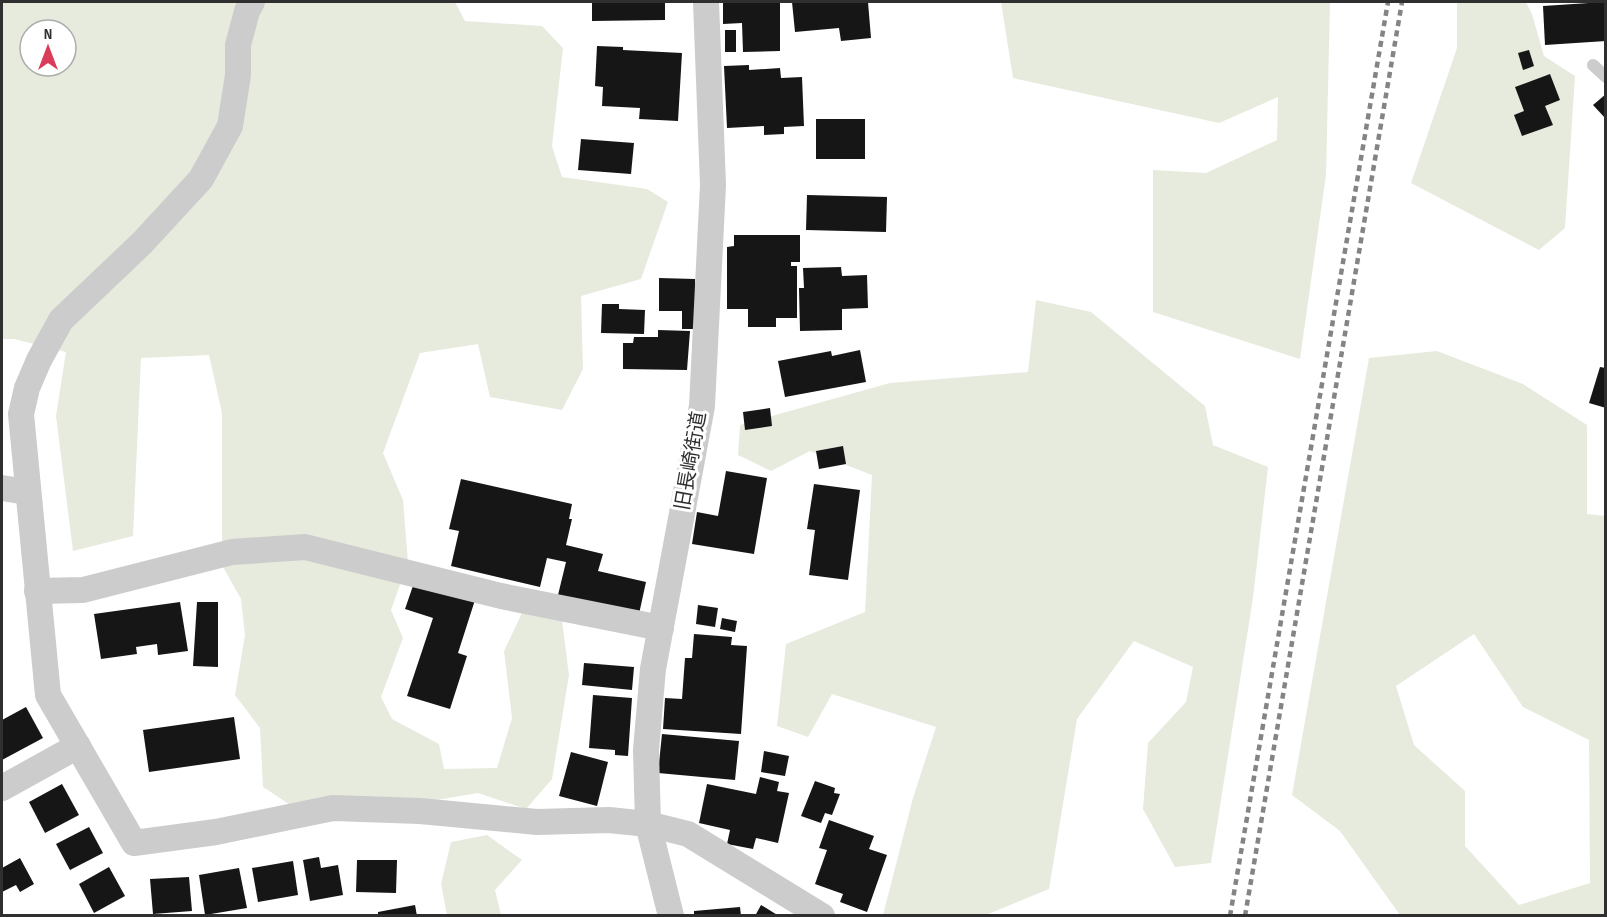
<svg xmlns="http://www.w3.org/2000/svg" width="1607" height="917" viewBox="0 0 1607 917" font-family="'Sofia Sans Condensed','Noto Sans JP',sans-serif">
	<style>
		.green { fill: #e7ebde; fill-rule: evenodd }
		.building { fill: #161616 }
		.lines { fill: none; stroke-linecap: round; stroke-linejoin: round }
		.lane { stroke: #ccc; stroke-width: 12 }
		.street { stroke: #ccc; stroke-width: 26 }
		.rail { stroke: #848484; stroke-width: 4.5; stroke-dasharray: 6 4.5; stroke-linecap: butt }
		.labels { text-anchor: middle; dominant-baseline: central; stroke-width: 6; stroke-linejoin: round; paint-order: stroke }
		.street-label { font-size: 20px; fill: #2f2f2f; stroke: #fff }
	</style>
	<rect width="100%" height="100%" fill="#fff"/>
	<!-- green -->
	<g class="green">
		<path d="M2 2H455L465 21 542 26 563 48 552 146 562 177 647 189 668 202 641 279 581 296 583 369 562 410 490 397 478 344 420 353 383 453 403 500 408 562 391 610 403 638 381 697 392 719 439 744 444 769 497 768 512 718 504 651 522 613 562 620 569 675 552 779 526 809 478 793 431 801 289 804 263 787 260 728 235 695 245 635 241 599 222 565V413L209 355 141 358 133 536 73 551 56 416 66 352 14 339H2ZM30 30H66V66H30Z"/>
		<polygon points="1001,2 1330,2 1326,175 1300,359 1153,312 1153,170 1206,173 1277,140 1278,97 1219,123 1013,78"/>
		<polygon points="1457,2 1526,2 1532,14 1544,56 1575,76 1565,228 1539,250 1411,183 1457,48"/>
		<polygon points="1036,300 1091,312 1205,406 1213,445 1268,467 1253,598 1211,863 1175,867 1143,809 1148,743 1186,702 1193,667 1134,641 1077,719 1049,889 986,915 883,915 913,798 936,727 832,694 808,737 777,726 786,644 865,612 872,475 810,451 771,471 738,455 740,425 890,383 1028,372"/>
		<path d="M1437 351 1523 384 1587 425V514L1606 516 1605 915H1400L1340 831 1292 795 1369 358ZM1474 634 1523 707 1589 740 1590 883 1519 905 1465 846V791L1414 745 1396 686Z"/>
		<polygon points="487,835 522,860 495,890 501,915 447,915 441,884 451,842"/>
	</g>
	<!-- building -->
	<g class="building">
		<polygon points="592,2 665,2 665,20 592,21"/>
		<polygon points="723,2 780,2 780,51 743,52 742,23 723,24"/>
		<polygon points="792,2 868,2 871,38 841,41 839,28 795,32"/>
		<polygon points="1604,2 1606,41 1545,45 1543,6"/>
		<rect x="725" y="30" width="11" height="22"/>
		<polygon points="597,46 623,47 623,50 682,53 678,121 639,119 640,108 602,106 603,87 595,86"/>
		<polygon points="1529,50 1534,66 1523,70 1518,53"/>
		<polygon points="749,65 749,70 780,68 781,78 802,77 804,126 784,127 784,134 764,135 764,126 727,128 724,66"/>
		<polygon points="1550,74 1560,100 1545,106 1553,125 1522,136 1514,115 1524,111 1515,87"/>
		<polygon points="1606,94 1606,119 1593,105"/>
		<rect x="816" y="119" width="49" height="40"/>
		<polygon points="581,139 634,143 631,174 578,170"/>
		<polygon points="807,195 887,197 886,232 806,230"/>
		<polygon points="734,235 800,235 800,262 791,262 791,266 797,266 797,318 776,318 776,327 748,327 748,309 727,309 727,247 734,246"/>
		<polygon points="841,267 842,276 867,275 868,308 842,309 842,330 800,331 799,288 804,288 803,268"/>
		<polygon points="659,278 695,279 695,329 682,329 682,311 659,311"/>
		<polygon points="602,304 619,304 619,309 645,310 644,334 601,333"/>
		<polygon points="658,330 690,331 687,370 623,369 623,343 633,343 634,337 658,337"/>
		<polygon points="860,350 866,382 785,397 778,361 831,351 832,356"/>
		<polygon points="1600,367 1606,368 1606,408 1589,403"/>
		<polygon points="770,408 772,426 745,430 743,412"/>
		<polygon points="843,446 846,464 819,469 816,451"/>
		<polygon points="726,471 767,478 754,554 692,544 697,512 718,516"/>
		<polygon points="461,479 572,504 569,519 572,519 566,545 603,554 598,571 646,582 639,614 558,595 566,562 547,558 540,587 451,566 459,531 449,529"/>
		<polygon points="814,484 860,490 848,580 809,575 815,530 807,529"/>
		<polygon points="415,580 475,600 458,653 467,656 450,709 407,696 433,618 405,609"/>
		<polygon points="180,602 188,651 158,655 157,644 136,647 137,654 101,659 94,614"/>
		<polygon points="197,602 218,602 218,667 193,666"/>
		<polygon points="698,605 718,608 715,627 696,624"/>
		<polygon points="722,618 737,621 735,632 720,629"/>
		<polygon points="694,634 732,637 731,645 747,646 741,734 663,729 665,698 682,699 685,658 692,658"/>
		<polygon points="584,663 634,667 632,690 582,685"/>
		<polygon points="593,695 632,698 628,756 615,755 615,750 589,748"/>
		<polygon points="26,707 43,738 2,760 2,720"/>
		<polygon points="234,717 240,759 149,772 143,730"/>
		<polygon points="662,734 739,741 735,780 658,773"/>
		<polygon points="764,751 789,756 785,776 761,772"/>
		<polygon points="571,752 608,762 597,806 559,796"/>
		<polygon points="760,777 779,782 777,791 789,793 778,843 756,838 753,849 727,844 730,830 699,823 707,784 756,794"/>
		<polygon points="815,781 835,788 834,793 840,794 832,815 825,813 821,823 801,816"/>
		<polygon points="62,784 79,815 45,833 29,802"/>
		<polygon points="829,820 874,836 869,849 887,855 867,912 840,902 843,894 815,884 827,850 819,848"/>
		<polygon points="89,827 103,853 70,870 56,844"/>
		<polygon points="319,857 321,868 338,865 343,895 310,901 303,860"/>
		<polygon points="20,858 34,884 20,892 16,885 2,892 2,868"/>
		<polygon points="357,860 397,860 396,893 356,892"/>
		<polygon points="293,861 298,895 258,902 252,868"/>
		<polygon points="109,867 125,896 94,913 79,884"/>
		<polygon points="239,868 247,908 205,915 199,875"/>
		<polygon points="189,877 192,911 153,914 150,879"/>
		<polygon points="415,905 417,916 378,916 378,912"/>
		<polygon points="761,905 779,916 755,916"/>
		<polygon points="740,907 741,916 694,916 694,911"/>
	</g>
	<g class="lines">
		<!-- lane -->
		<polyline class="lane" points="1593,65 1606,77"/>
		<!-- street -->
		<g class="street">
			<polyline points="252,2 247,11 238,45 238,75 230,126 201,179 142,243 61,320 39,360 27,388 21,414 48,695 134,843 216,832 333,808 420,811 537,822 609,820 648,824 688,834 822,916"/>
			<polyline points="2,488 27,492"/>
			<polyline points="37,591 83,590 232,552 305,547 501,596 661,628"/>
			<polyline points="2,788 78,746"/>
			<polyline points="671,916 648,824 646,750 653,669 702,406 713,185 706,2"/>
		</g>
		<!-- rail -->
		<g class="rail">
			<polyline points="1230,916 1388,2"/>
			<polyline points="1245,916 1402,2"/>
		</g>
	</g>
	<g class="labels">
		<!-- street labels -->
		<g class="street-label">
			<text transform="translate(691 461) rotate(-80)">旧長崎街道</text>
		</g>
	</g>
	<!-- border -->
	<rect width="1607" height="917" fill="none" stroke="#2f2f2f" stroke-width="6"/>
	<!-- north arrow -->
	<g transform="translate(48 48)"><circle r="28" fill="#ffffff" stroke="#acacac" stroke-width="1.5"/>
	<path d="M0-4.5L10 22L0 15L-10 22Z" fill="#da3c5b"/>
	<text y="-9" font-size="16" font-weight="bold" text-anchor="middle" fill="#2f2f2f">N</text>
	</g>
</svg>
